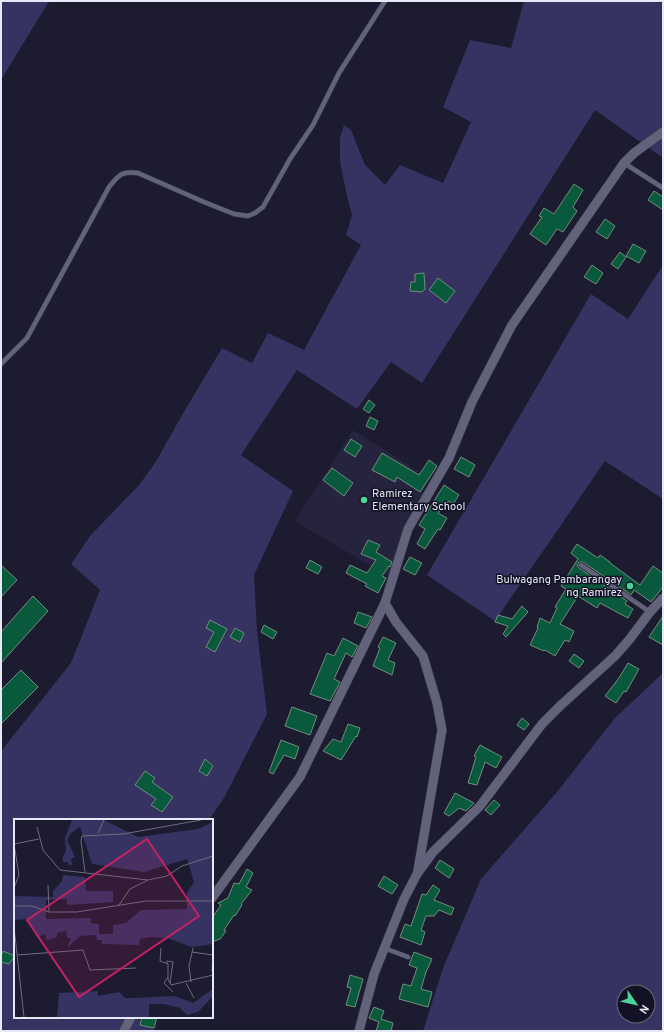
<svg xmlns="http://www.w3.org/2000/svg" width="664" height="1032" viewBox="0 0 664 1032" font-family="Overpass,sans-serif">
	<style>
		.built { fill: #25233e }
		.green { fill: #363262; fill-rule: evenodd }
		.building { fill: #09593c; stroke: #728e7f }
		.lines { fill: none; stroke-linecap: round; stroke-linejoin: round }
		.lane-casing { stroke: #383848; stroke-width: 5.5 }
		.street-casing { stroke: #383848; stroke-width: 10 }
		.lane { stroke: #62627b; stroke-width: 4.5 }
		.street { stroke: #62627b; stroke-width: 9 }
		.poi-dot { fill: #4cd39b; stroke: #131225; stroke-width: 1.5 }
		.labels { text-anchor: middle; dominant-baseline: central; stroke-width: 3; stroke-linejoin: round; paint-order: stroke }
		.poi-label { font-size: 11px; fill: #e8e9f7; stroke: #131225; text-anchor: start }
		.inset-road { fill: none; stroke: #6e6d7f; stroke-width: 1 }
		.view { fill: #c42263; fill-opacity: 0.15; stroke: #c42263; stroke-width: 2 }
		.inset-edge { fill: none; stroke: #e8e9f7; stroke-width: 2 }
	</style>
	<rect width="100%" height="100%" fill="#1c1b2f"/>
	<!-- built -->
	<polygon class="built" points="353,430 430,478 404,527 389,577 295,521"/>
	<!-- green -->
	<g class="green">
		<polygon points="1,1 49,1 1,80"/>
		<polygon points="524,1 644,1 663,3 663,158 595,110 422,383 391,362 357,409 297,370 241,455 293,491 254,575 257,631 267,714 224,798 209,820 15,820 15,1017 135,1017 156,1031 1,1031 1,751 71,663 100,590 71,564 90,536 139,485 155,463 185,410 222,348 252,363 268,333 304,350 361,245 346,235 352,215 347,196 340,162 340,138 344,125 351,130 365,165 385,185 400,165 443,183 471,122 443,107 470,40 511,48"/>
		<polygon points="663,265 663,499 605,461 495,621 427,575 591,294 628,319"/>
		<path d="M663 673V1031H423L443 968 481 879 557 792 615 718ZM624 992H648V1016H624Z"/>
	</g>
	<!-- building -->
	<g class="building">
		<polygon points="574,184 583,190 573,207 577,211 563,232 557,229 546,245 530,234 542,217 539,216 544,208 554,214"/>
		<polygon points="654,191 663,197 663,210 648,200"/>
		<polygon points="605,219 615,226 607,239 596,232"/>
		<polygon points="633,244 646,251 639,263 626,256"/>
		<polygon points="620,252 626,257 618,269 611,264"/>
		<polygon points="592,265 603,273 596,284 584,277"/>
		<polygon points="424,273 425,289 422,292 410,291 411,282 415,282 415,274"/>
		<polygon points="438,278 455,291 446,303 429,290"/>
		<polygon points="369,400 375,405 369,413 363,409"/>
		<polygon points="370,417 378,421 374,430 366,426"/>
		<polygon points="351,439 362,446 355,457 344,450"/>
		<polygon points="382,453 419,475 429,460 437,466 420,492 397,477 395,482 372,470"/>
		<polygon points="461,457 475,465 469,477 454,469"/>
		<polygon points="332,468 353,483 344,496 323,480"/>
		<polygon points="444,485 459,495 453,504 449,501 438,513 447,518 440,530 438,529 425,549 417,544 425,529 419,525"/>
		<polygon points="368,540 380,545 376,552 392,562 390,567 389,566 382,576 386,578 378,593 365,586 367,584 346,573 350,565 367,573 376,560 361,554"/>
		<polygon points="577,544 598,558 600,555 610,562 610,563 640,585 653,566 663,573 663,587 651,602 634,590 631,595 583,562 579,562 577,565 579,568 627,601 625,604 633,609 628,618 600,603 597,608 578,596 560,624 574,631 569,642 565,640 555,656 545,650 544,651 530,645 538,628 537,627 540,618 550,623 557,608 555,607 566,589 561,586 578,559 571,553"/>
		<polygon points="410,557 422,563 415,575 403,569"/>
		<polygon points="310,560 322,567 318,574 306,568"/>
		<polygon points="1,565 17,580 1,597"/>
		<polygon points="33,596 48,611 1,663 1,632"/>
		<polygon points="522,606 528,612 506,637 503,634 508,626 495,622 498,615 512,619"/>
		<polygon points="358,612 372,617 366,628 354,623"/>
		<polygon points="663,616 663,645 649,637"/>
		<polygon points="210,620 227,629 215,652 206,647 214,632 206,628"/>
		<polygon points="264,625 277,632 273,639 261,632"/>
		<polygon points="235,628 244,633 240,642 230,637"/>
		<polygon points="383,637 396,643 388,660 395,663 392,675 373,666 380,648 378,647"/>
		<polygon points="343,638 358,646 352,657 346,653 334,679 340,682 330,701 310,694 327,653 334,656"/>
		<polygon points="574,654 584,661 579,668 569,661"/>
		<polygon points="628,663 639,669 626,692 624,691 616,703 605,696 619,678"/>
		<polygon points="21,670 38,687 1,724 1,690"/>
		<polygon points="292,707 317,716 310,735 285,726"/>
		<polygon points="522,718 529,724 524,730 517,725"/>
		<polygon points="348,724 360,728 357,737 356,736 341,760 323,751 333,739 341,742"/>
		<polygon points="281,740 299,747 295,759 284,755 273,774 269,772"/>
		<polygon points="480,745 502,757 496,768 485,762 477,785 468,783 476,757 474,756"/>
		<polygon points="205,759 213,766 207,776 199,771"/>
		<polygon points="145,771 155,778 152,782 173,797 162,812 151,805 156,799 135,785"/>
		<polygon points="455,793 474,803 466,811 459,808 449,816 444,813"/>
		<polygon points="494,800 500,805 491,815 485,810"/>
		<polygon points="440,860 454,869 449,878 435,868"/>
		<polygon points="247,869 253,873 246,887 252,890 241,904 242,905 235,916 234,915 224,930 226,931 220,939 212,942 212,918 221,905 218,903 228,898 234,883 239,884"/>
		<polygon points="384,876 398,885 392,894 378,886"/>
		<polygon points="433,885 440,890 434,900 454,908 451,915 439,910 434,916 426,916 421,930 425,932 421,945 400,937 405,924 411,926 422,894 426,895"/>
		<polygon points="3,951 15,956 9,964 1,962 1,956"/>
		<polygon points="414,952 432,959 426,972 421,989 432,992 428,1007 399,999 403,984 411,986 417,968 409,965"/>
		<polygon points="350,975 363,979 355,1007 346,1005 351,988 347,987"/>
		<polygon points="374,1007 384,1011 381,1019 393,1023 391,1031 376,1031 379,1022 369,1018"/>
		<polygon points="142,1017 157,1017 154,1028 140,1025"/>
	</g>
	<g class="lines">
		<!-- lane casing -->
		<g class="lane-casing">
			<g id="lane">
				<polyline points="624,163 663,188"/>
				<path d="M1 364 27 338 109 187C119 175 121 171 138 173L204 202 234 214 248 216 255 213 263 207 290 159 313 125 339 73 385 1"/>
				<polyline points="581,565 650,612"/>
				<polyline points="384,948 408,957"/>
			</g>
		</g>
		<!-- street casing -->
		<g class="street-casing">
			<g id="street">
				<polyline points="385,603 396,622 423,656 437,703 442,730 418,870"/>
				<polyline points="212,898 300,777 385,603 408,529 449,458 472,402 512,325 624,163 634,153 663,132"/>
				<polyline points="124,1031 131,1017"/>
				<polyline points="359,1031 374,974 404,899 417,874 433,852 480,806 542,724 560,706 615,656 629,640 650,612 663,598"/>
			</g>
		</g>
		<!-- lane -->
		<use href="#lane" class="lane"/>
		<!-- street -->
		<use href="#street" class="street"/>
	</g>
	<!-- markers -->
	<g class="poi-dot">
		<circle cx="364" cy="500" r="4"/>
		<circle cx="630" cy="586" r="4"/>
	</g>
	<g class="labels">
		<!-- poi labels -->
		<g class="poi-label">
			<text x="372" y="494">Ramirez<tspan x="372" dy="13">Elementary School</tspan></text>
			<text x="622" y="580" text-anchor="end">Bulwagang Pambarangay<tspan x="622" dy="13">ng Ramirez</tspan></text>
		</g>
	</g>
	<!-- overview -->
	<g transform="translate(14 819)">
		<rect width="199" height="199" fill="#1c1b2f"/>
		<path d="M58 1H90L124 18 184 10 199 3V125L178 128 153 119 137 118 126 120 125 126 88 125V121H83L82 116 66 117 53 129 57 119H53L52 112 43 114V118L33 121 31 115 23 118 13 100 0 101V77L39 78V72L48 62 49 56 71 58 72 72H99V83L53 86V80L32 81V100L77 99V104L85 105V115H99V106L112 104 127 91 173 90V74L180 63 173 40 130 53 78 45 66 8 57 14 53 21 61 38 57 40 58 46H54V43H49V37L52 32 51 19ZM199 170V177L184 193 173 196 166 189 149 185H135V198H43L45 174 84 172V177L105 173 111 179H120L161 177 179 184Z" fill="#363262"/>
		<path class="inset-road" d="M23 8 29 31 46 51 134 61 153 57 168 47 199 37M84 14 90 1M0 25 25 20M71 53 67 22 68 17 109 15 187 1M34 66 35 93M0 69 5 56 0 25M105 86 116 70 134 61M0 87H18L35 93H63L132 82H199M0 108 10 198M147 129 146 142 154 145V160L157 166 199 156M178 133 199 136M3 136 69 131 76 151 122 149M153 144V142L159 143 156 164M198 152 199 134M154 158 150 164 159 173M177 163 175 147 179 129M172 164 180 179"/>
		<path class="view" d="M133 20 185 97 65 178 13 101Z"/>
		<rect width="199" height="199" class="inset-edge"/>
	</g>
	<!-- border -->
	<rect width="664" height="1032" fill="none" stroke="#e8e9f7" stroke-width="4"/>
	<!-- north arrow -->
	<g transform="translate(636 1004) rotate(124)"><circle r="19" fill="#131225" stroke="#686879"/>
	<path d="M0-3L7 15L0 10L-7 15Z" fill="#4cd39b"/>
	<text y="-6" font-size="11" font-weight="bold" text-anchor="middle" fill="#e8e9f7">N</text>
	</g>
</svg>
